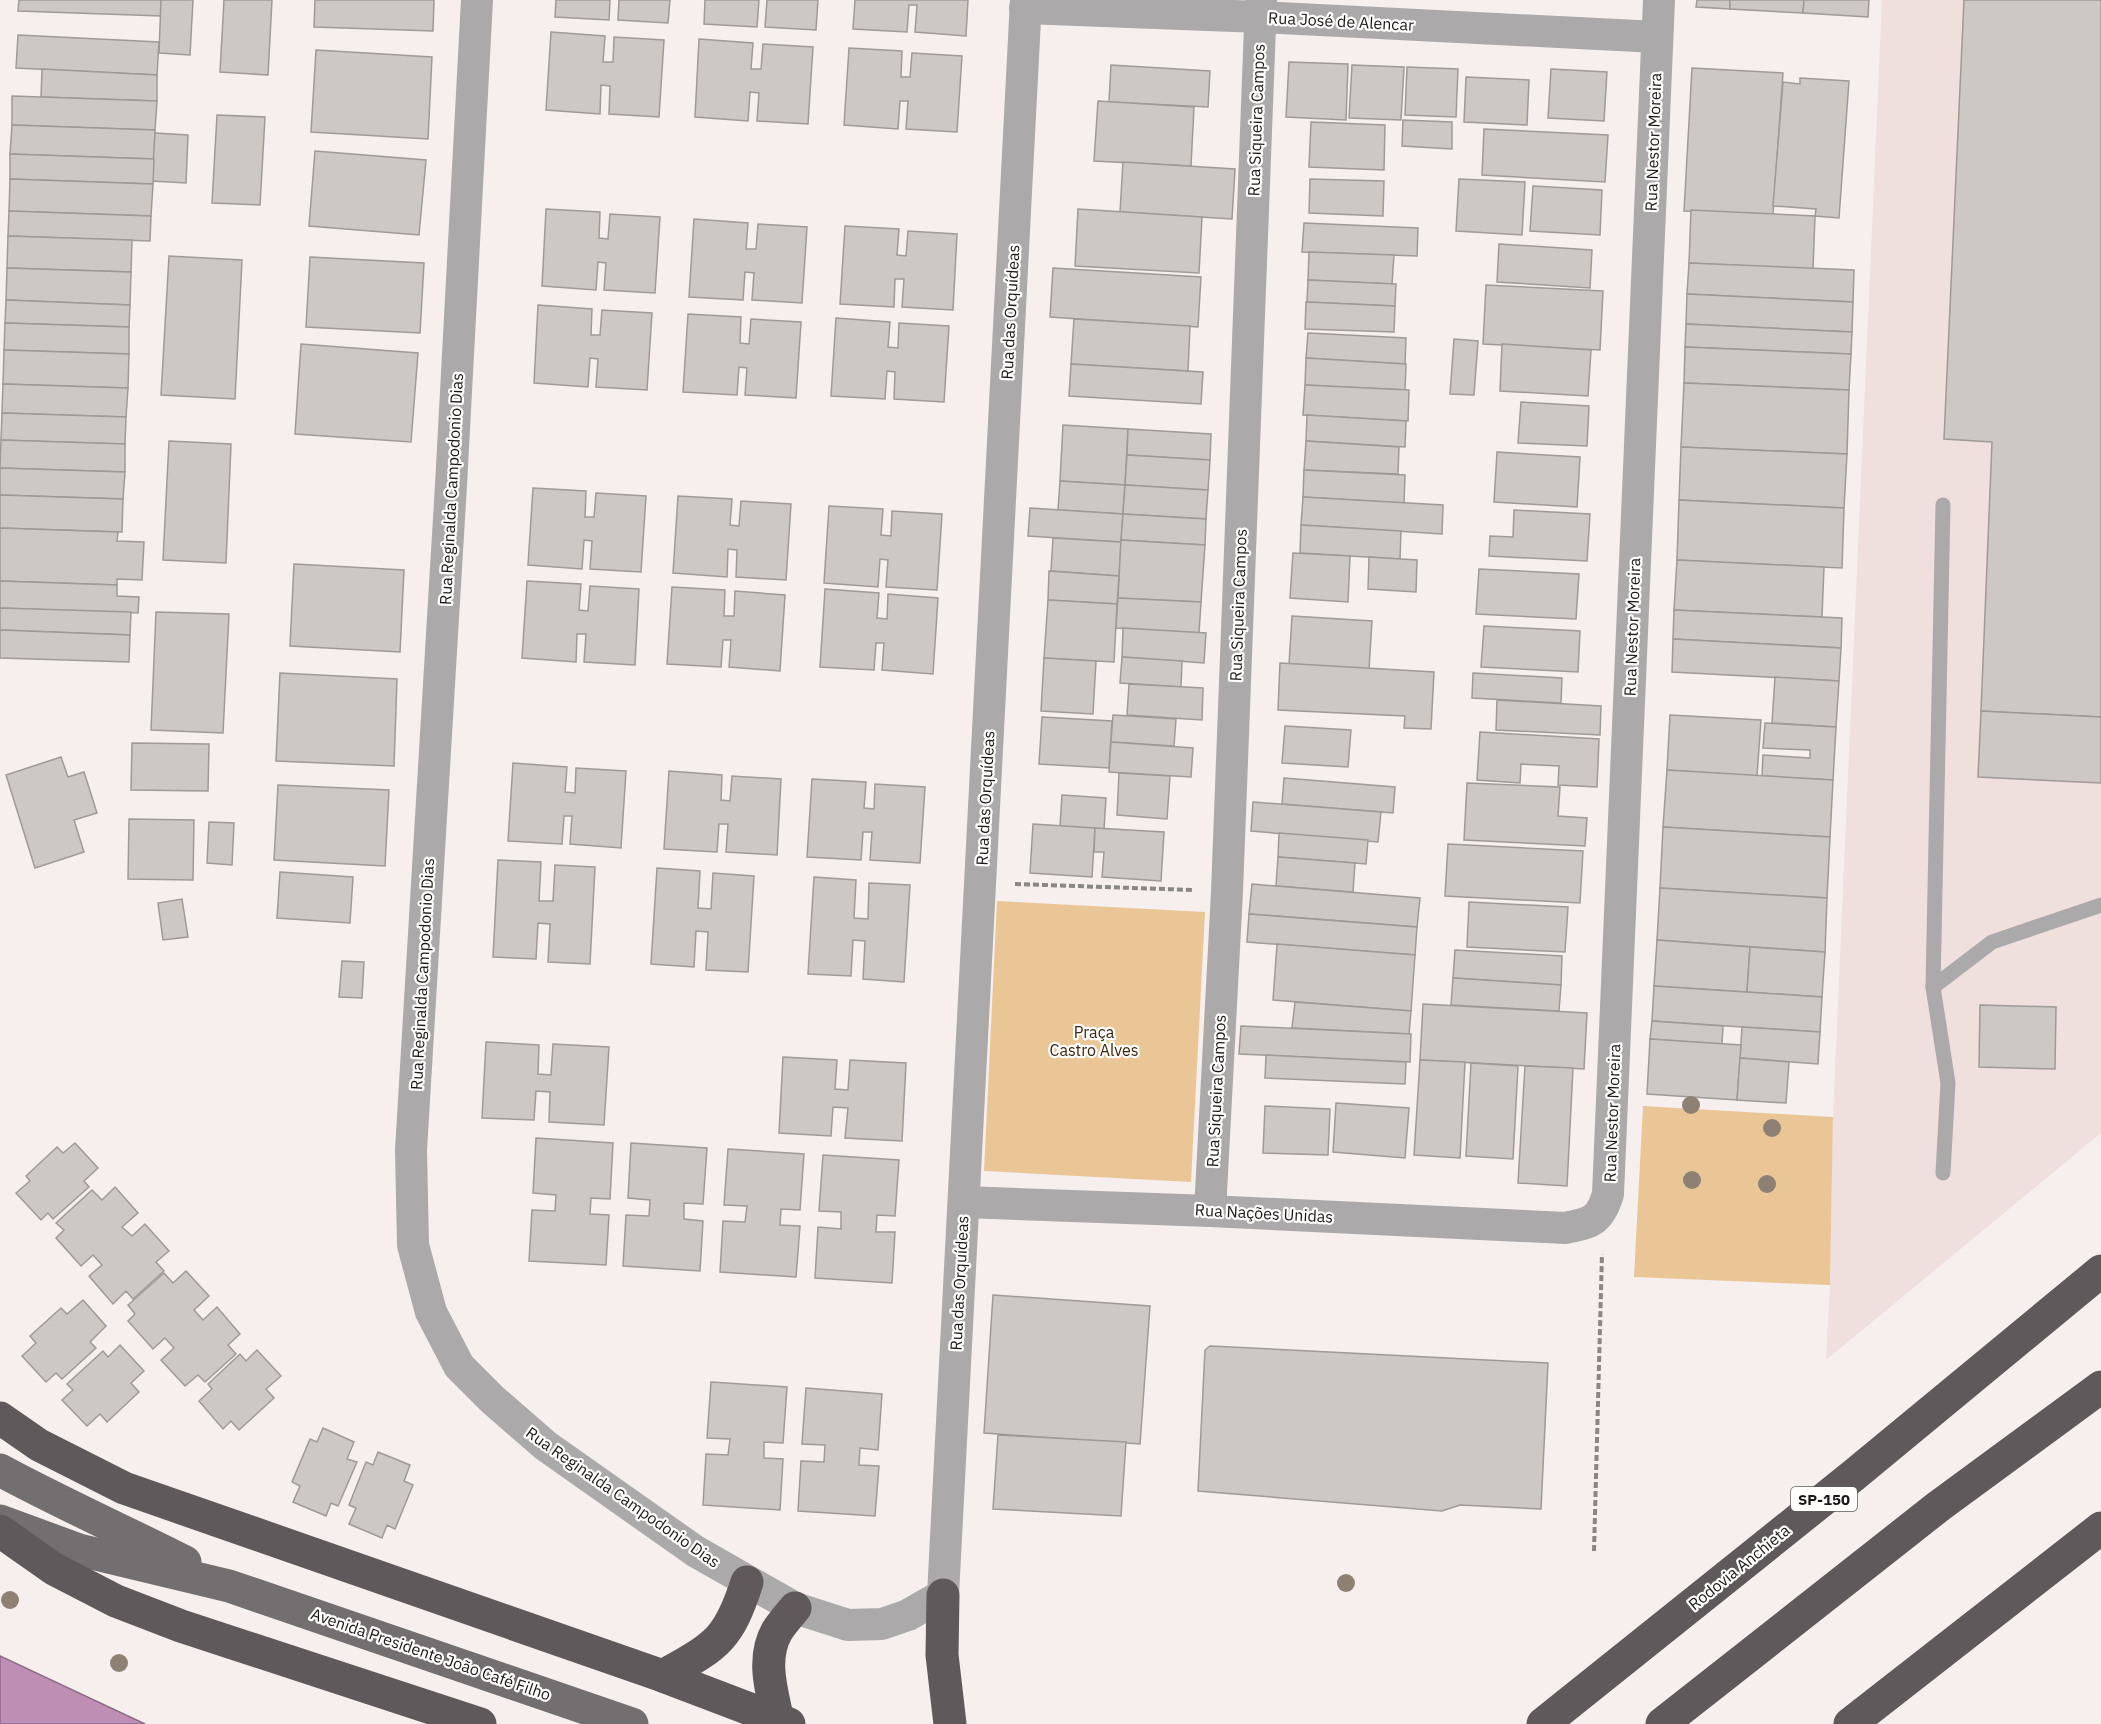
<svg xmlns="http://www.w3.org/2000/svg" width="2101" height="1724" viewBox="0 0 2101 1724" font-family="'IBM Plex Sans',sans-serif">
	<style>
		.built { fill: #efdfdd }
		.green { fill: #eac697 }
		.water { fill: #bf8eb5; stroke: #8d6a86; stroke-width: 1.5 }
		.building { fill: #cec8c5; stroke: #9f9a97; stroke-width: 1.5 }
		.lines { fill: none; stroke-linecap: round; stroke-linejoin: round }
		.path { stroke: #8a8685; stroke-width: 4; stroke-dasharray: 6 3; stroke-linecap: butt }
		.lane { stroke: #aca9aa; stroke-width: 15 }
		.street { stroke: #aca9aa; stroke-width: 32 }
		.primary { stroke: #736e70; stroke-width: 33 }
		.highway { stroke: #5f595b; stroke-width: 33 }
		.tree { fill: #8e8174 }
		.labels { text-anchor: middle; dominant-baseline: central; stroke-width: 4.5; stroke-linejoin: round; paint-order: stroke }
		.shield { fill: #fffefd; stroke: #5e5c5c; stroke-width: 1.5 }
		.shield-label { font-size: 15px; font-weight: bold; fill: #191717 }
		.street-label { font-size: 16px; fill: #191717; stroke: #fffefd }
		.park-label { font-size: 16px; fill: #382710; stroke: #fffefd }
	</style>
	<rect width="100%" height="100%" fill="#f6efee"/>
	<!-- built -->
	<polygon class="built" points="1882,0 2101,0 2101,1133 1826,1360 1830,1285 1833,1117"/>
	<!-- green -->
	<g class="green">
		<polygon points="997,901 1205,912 1191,1182 984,1171"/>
		<polygon points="1643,1106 1833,1117 1830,1285 1634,1277"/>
	</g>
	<!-- water -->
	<polygon class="water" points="0,1656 145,1724 0,1724"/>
	<!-- building -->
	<g class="building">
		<polygon points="19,0 161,0 161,16 18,11"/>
		<polygon points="161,0 193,0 190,55 159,53"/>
		<polygon points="224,0 272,0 268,75 220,72"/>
		<polygon points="315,0 434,0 433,31 314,27"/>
		<polygon points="556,0 610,0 609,20 555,17"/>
		<polygon points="619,0 670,0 668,23 618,20"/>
		<polygon points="705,0 759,0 757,27 704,24"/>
		<polygon points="767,0 818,0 816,30 765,27"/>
		<polygon points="855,0 968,0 966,36 915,32 917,5 909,5 907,32 853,29"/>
		<polygon points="1697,0 1730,0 1730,9 1696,7"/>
		<polygon points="1730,0 1804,0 1803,13 1730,9"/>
		<polygon points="1804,0 1869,0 1868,17 1803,13"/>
		<polygon points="1964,0 2101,0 2101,717 1981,711 1992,442 1944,439"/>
		<polygon points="551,32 605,36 603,62 613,62 614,37 664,40 659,117 609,114 610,86 601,85 600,114 546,110"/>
		<polygon points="18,35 159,42 157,75 16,68"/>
		<polygon points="699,39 753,43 751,69 761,69 763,44 813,47 808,124 757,121 759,93 750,92 748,121 695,117"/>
		<polygon points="849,48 902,51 901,77 910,77 912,53 962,56 957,132 906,129 908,101 900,101 898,129 844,125"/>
		<polygon points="316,50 432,57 428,139 311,132"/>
		<polygon points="1289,62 1348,64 1346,120 1286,117"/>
		<polygon points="1111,65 1210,71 1208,107 1109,102"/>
		<polygon points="1352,65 1404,67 1401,120 1349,118"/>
		<polygon points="1407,67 1458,69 1456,117 1405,115"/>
		<polygon points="1692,68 1783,73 1773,214 1684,211"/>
		<polygon points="42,69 157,75 157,101 41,97"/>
		<polygon points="1551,69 1607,72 1604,121 1548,118"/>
		<polygon points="1466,77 1529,80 1527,125 1464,122"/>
		<polygon points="1800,78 1849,81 1839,218 1815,216 1816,209 1773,206 1783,82 1800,84"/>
		<polygon points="12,96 157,101 155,130 12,125"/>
		<polygon points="1098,101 1194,107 1191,166 1094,161"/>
		<polygon points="217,115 265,117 260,205 212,203"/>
		<polygon points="1403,120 1452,122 1452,149 1402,146"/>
		<polygon points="1311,122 1385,125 1384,170 1309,167"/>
		<polygon points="12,125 155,130 154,159 10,154"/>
		<polygon points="1484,129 1608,135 1605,182 1482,175"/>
		<polygon points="155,133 188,135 186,183 152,181"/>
		<polygon points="315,151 426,160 419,235 309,226"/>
		<polygon points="10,154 154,159 153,184 10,179"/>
		<polygon points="1123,162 1235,169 1232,219 1120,212"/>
		<polygon points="10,179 153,184 151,216 9,211"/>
		<polygon points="1310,179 1384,181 1383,216 1309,213"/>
		<polygon points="1459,179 1525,182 1522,235 1456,231"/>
		<polygon points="1533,186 1602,190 1600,235 1530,231"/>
		<polygon points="546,209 600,212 599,238 608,239 610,214 660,217 655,293 604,290 606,263 598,262 596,290 542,286"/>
		<polygon points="1078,209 1202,217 1199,273 1075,266"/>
		<polygon points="1691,210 1815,216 1813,269 1689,263"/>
		<polygon points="9,211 151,216 150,241 8,236"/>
		<polygon points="694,219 748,223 746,249 756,249 758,224 807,227 802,303 752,300 754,273 745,272 743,300 689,297"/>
		<polygon points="1304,223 1418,228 1417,256 1302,252"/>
		<polygon points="845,226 899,229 897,255 906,256 908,231 957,234 953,310 902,307 904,279 895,279 894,307 840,304"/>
		<polygon points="8,236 132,240 131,272 7,268"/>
		<polygon points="1499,244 1592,250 1590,288 1497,282"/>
		<polygon points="1309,252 1394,255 1392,284 1308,280"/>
		<polygon points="169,256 242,260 235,399 161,395"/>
		<polygon points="310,257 424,263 420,333 306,327"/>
		<polygon points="1689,263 1854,270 1853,302 1687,294"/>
		<polygon points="7,268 131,272 130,305 6,300"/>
		<polygon points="1053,268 1201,277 1198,327 1050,317"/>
		<polygon points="1308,280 1396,284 1395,306 1307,302"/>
		<polygon points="1486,285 1603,291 1600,350 1483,344"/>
		<polygon points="1687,294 1853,302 1852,332 1686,324"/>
		<polygon points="6,300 130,305 129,327 5,323"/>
		<polygon points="1306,302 1395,306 1394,332 1305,329"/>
		<polygon points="538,305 592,309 591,335 600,335 602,310 652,313 647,390 596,387 598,359 590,358 588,387 534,383"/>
		<polygon points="688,314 741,317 740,343 749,344 751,319 801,322 796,398 745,395 747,368 739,367 737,395 683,392"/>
		<polygon points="836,318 890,322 888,347 898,348 899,323 949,326 944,402 894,399 895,372 887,371 885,399 831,396"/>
		<polygon points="1074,319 1190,326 1188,371 1071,364"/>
		<polygon points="5,323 129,327 129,354 4,350"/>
		<polygon points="1686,324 1852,332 1851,354 1685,347"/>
		<polygon points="1308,333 1406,338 1405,364 1306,358"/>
		<polygon points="1454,339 1478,341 1474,395 1450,394"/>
		<polygon points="301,344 418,353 411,442 295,434"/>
		<polygon points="1502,344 1591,350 1588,396 1500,391"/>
		<polygon points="1685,347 1851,354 1849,390 1684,383"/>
		<polygon points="4,350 129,354 128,388 3,384"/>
		<polygon points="1306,358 1406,364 1405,390 1305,385"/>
		<polygon points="1071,364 1203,372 1201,404 1069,396"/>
		<polygon points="1684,383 1849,390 1847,454 1681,447"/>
		<polygon points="3,384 128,388 126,417 2,413"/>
		<polygon points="1305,385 1409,390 1408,421 1303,415"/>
		<polygon points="1521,402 1589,406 1587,446 1518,443"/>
		<polygon points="2,413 126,417 125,444 1,440"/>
		<polygon points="1307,415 1406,421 1405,447 1306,441"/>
		<polygon points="1063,425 1128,429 1125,485 1060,481"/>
		<polygon points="1128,429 1211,434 1210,460 1127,455"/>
		<polygon points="1,440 125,444 125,472 0,468"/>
		<polygon points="169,441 231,444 226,563 163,560"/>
		<polygon points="1306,441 1399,447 1398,474 1304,470"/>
		<polygon points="1681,447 1847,454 1844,508 1679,500"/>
		<polygon points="1497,452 1580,457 1577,507 1494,502"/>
		<polygon points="1127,455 1210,460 1208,490 1125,485"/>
		<polygon points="0,468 125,472 123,499 0,495"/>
		<polygon points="1304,470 1405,475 1404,503 1303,497"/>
		<polygon points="1060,481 1125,485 1123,514 1058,510"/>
		<polygon points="1125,485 1208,490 1206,519 1123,514"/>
		<polygon points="533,488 586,491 585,517 594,517 596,493 646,496 641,572 590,569 592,541 584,540 582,569 528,565"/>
		<polygon points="0,495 123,499 122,532 0,528"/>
		<polygon points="678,496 732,499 730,525 739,526 741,501 791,504 786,580 736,577 737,550 728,549 727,577 673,573"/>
		<polygon points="1303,497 1443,505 1442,534 1301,525"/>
		<polygon points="1679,500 1844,508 1842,568 1677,560"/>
		<polygon points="829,506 883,509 881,535 891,536 892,511 942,514 937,590 886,587 888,560 880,559 878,587 824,583"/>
		<polygon points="1030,508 1123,514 1121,542 1028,536"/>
		<polygon points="1514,510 1590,514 1587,561 1489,556 1490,536 1513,537"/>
		<polygon points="1123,514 1206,519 1205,545 1121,540"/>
		<polygon points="1301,525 1401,531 1400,559 1300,553"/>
		<polygon points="0,528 118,532 117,541 144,542 142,580 117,579 117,585 0,581"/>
		<polygon points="1053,538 1121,542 1119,576 1051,571"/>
		<polygon points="1121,540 1205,545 1201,602 1118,598"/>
		<polygon points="1293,553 1350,556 1348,602 1290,598"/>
		<polygon points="1369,557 1417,560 1416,592 1368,589"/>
		<polygon points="1677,560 1824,567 1822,617 1674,610"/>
		<polygon points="294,564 404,570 400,652 290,646"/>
		<polygon points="1479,569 1579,574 1576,619 1476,614"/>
		<polygon points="1049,571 1119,576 1117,604 1048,600"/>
		<polygon points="0,581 117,585 117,596 139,597 138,613 0,608"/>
		<polygon points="527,581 581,584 579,610 588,611 590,586 639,589 635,665 584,662 586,634 577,634 576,662 522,658"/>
		<polygon points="672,587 725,590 724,616 734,616 735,591 785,595 780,671 729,667 731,640 723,640 721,667 667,664"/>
		<polygon points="825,589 879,593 877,618 887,619 888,594 938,598 933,674 882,670 884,643 876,643 874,670 820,667"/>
		<polygon points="1118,598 1201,602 1199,633 1116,628"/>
		<polygon points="1048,600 1117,604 1114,662 1044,658"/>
		<polygon points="0,608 131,612 130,635 0,630"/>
		<polygon points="1674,610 1842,618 1841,648 1673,639"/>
		<polygon points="156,612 229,614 223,733 151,730"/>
		<polygon points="1292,616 1372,621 1369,669 1289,664"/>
		<polygon points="1484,626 1580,631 1578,672 1481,667"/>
		<polygon points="1123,628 1206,633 1204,663 1122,657"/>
		<polygon points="0,630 130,635 129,662 0,658"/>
		<polygon points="1673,639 1841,648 1839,681 1672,672"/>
		<polygon points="1122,657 1182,661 1181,687 1120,683"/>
		<polygon points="1044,658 1096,661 1093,714 1041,711"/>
		<polygon points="1280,663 1434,672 1431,729 1404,728 1405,716 1278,710"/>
		<polygon points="280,673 397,679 394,766 276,761"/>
		<polygon points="1473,673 1562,678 1561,703 1472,698"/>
		<polygon points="1775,677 1839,681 1836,727 1772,723"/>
		<polygon points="1129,684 1203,688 1202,720 1127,715"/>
		<polygon points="1497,700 1601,706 1600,735 1496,730"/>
		<polygon points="1981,711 2101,717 2101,783 1978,777"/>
		<polygon points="1113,715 1176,719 1174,746 1111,742"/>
		<polygon points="1670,715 1761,720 1757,776 1667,770"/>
		<polygon points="1042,717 1112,721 1109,768 1039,764"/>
		<polygon points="1765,723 1836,727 1833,780 1762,776 1763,755 1810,758 1810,750 1763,748"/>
		<polygon points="1285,726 1351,730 1348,767 1282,763"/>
		<polygon points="1480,732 1599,739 1597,787 1558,785 1559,766 1521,764 1520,783 1477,780"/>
		<polygon points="1111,742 1193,748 1191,777 1109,772"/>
		<polygon points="132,743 209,744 208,791 131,790"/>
		<polygon points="61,757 68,777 84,772 97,813 74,820 84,852 35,868 6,775"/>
		<polygon points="513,763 567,767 565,792 575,793 576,768 626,771 621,848 570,844 572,816 564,816 562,844 508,841"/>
		<polygon points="1667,770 1833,780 1830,837 1663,827"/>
		<polygon points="669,771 722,775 721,800 730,801 732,776 781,779 777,855 726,852 728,824 719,824 717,852 664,849"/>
		<polygon points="1119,773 1170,776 1167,819 1117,815"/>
		<polygon points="1284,778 1395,787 1393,813 1282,804"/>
		<polygon points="812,779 866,782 864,808 874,809 875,784 925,787 920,863 870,860 872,832 863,832 861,860 807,857"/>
		<polygon points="1467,783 1560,787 1558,816 1587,818 1585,846 1464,840"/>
		<polygon points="278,785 389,790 385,866 274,860"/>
		<polygon points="1062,795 1106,798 1104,829 1060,826"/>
		<polygon points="1253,802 1381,812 1378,842 1251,831"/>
		<polygon points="129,819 194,820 193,880 128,879"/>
		<polygon points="209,822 234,823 232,865 207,863"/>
		<polygon points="1033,824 1095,828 1092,877 1030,873"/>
		<polygon points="1663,827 1830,837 1827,898 1660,888"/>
		<polygon points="1095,828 1164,832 1161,881 1102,877 1104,852 1094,852"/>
		<polygon points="1279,833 1368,840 1366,864 1278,857"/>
		<polygon points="1448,844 1583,851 1580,903 1445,896"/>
		<polygon points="1278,857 1355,863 1353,892 1276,886"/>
		<polygon points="498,860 541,862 539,901 553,901 555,865 595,867 590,964 548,962 550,924 538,923 536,959 493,957"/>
		<polygon points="657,868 700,871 698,908 711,909 713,873 754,876 748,972 706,970 708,932 696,931 694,967 651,964"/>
		<polygon points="280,872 353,877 350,923 277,918"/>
		<polygon points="814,877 856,880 854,918 868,919 869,883 910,885 904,982 863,979 865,941 853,940 851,976 808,974"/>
		<polygon points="1252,884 1420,898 1417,927 1249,914"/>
		<polygon points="1660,888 1827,898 1825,952 1657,940"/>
		<polygon points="182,899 188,937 163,940 158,903"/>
		<polygon points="1469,902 1568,907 1565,952 1467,947"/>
		<polygon points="1249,914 1417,927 1415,955 1247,942"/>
		<polygon points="1657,940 1750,947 1747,992 1654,986"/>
		<polygon points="1277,944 1415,955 1411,1011 1273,1000"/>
		<polygon points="1750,947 1825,952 1822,997 1747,992"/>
		<polygon points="1455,950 1562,956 1561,985 1453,978"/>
		<polygon points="342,961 364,962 362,998 339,997"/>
		<polygon points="1453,978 1561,985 1559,1011 1451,1005"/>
		<polygon points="1654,986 1822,997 1820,1032 1652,1021"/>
		<polygon points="1295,1002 1411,1011 1409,1034 1292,1028"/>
		<polygon points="1423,1004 1587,1013 1584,1069 1420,1060"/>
		<polygon points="1980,1005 2056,1007 2055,1069 1979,1067"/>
		<polygon points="1652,1021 1723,1026 1722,1044 1650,1039"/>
		<polygon points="1241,1026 1411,1034 1410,1062 1239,1054"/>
		<polygon points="1742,1027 1820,1032 1818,1064 1740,1058"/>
		<polygon points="1650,1039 1741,1045 1737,1100 1647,1094"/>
		<polygon points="486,1042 539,1045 538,1074 551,1075 553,1044 609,1047 604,1125 549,1122 550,1092 536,1091 534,1120 482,1118"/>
		<polygon points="1266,1055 1406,1062 1405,1084 1265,1078"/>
		<polygon points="783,1057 837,1060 835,1089 848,1090 850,1060 906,1063 902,1141 845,1138 848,1108 833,1107 831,1136 779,1133"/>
		<polygon points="1740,1058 1789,1062 1786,1103 1737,1100"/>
		<polygon points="1420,1060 1465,1062 1460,1158 1414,1155"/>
		<polygon points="1471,1063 1518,1066 1513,1159 1466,1156"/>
		<polygon points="1525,1066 1573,1068 1567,1186 1518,1183"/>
		<polygon points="1336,1103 1409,1108 1405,1158 1333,1152"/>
		<polygon points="1265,1106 1330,1109 1328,1155 1263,1153"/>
		<polygon points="536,1138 613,1143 610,1199 591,1198 590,1214 609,1215 606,1265 529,1261 532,1210 555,1211 556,1195 533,1193"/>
		<polygon points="75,1143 98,1168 84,1181 89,1187 53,1219 48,1213 41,1220 16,1193 30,1181 26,1176 57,1147 63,1153"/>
		<polygon points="631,1143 707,1148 703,1204 684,1203 684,1219 703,1221 700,1271 623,1266 626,1215 649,1216 650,1200 628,1198"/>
		<polygon points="728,1149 804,1154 800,1210 781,1209 780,1225 800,1226 796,1277 720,1272 723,1221 745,1222 747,1206 724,1205"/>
		<polygon points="823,1155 899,1160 895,1216 877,1215 876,1232 895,1232 892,1283 815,1278 818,1227 841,1229 841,1212 819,1211"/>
		<polygon points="115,1187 138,1213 122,1227 132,1236 145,1224 169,1251 156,1262 164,1271 133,1299 126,1291 113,1304 89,1276 102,1265 93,1255 81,1266 56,1238 64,1230 56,1223 92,1190 102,1200"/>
		<polygon points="186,1271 209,1296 194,1310 203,1320 217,1307 240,1334 228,1345 236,1354 205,1382 198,1375 185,1386 161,1360 174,1348 165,1338 153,1349 128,1321 135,1314 128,1305 164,1273 173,1283"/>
		<polygon points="993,1295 1150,1306 1140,1444 984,1433"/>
		<polygon points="83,1300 106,1326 90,1342 96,1348 62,1379 56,1373 46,1382 22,1356 36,1343 30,1336 61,1308 67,1314"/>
		<polygon points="120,1345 144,1371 131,1383 139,1392 107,1422 100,1414 87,1426 62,1400 73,1390 67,1384 103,1351 108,1357"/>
		<polygon points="1210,1346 1548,1363 1541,1509 1460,1505 1442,1511 1198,1491 1205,1350"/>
		<polygon points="257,1350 281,1376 266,1389 274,1398 239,1430 231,1421 223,1429 199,1401 212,1389 208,1384 240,1354 246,1361"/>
		<polygon points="711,1382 787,1387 783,1443 764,1442 764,1458 783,1459 780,1510 703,1505 706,1454 728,1455 730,1439 707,1438"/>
		<polygon points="806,1388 882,1394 878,1450 860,1448 859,1465 879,1466 875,1516 798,1511 801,1461 824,1462 825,1445 802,1444"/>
		<polygon points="323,1428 354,1442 347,1459 357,1462 338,1506 331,1503 326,1516 293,1502 300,1486 292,1482 310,1439 317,1442"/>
		<polygon points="998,1435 1126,1442 1121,1516 993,1509"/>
		<polygon points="378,1452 410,1465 404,1481 413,1485 395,1529 387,1525 382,1538 349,1524 356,1508 349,1505 366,1462 373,1465"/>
	</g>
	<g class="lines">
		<!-- path -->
		<g class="path">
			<polyline points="1015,884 1193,890"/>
			<polyline points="1594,1551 1602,1254"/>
		</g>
		<!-- lane -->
		<g class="lane">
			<polyline points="1933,987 1943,505"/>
			<polyline points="1943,1173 1948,1083 1933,987 1992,942 2101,905"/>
		</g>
		<!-- street -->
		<g class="street">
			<polyline points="477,0 451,485 411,1150 413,1245 431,1312 459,1366 493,1400 546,1446 695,1551 795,1608 848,1625 882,1624 908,1615 943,1595 1026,0"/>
			<polyline points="1025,8 1260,17 1657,37"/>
			<path d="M964 1202 1210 1211 1565 1228C1591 1223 1600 1221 1608 1194L1659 0"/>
			<polyline points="1210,1211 1227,892 1261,0"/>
		</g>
		<!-- primary -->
		<g class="primary">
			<path d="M0 1470C61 1503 124 1531 185 1562"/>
			<polyline points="0,1521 79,1550 229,1586 632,1724"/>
		</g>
		<!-- highway -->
		<g class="highway">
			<polyline points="0,1418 39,1445 124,1488 663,1676 789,1724"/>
			<polyline points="0,1531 54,1569 116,1601 181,1626 480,1724"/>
			<polyline points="943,1595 942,1655 950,1724"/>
			<path d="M663 1676C715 1646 728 1642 747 1582"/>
			<path d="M778 1721C772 1692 761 1659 777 1631 782 1623 789 1615 795 1608"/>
			<polyline points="1543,1724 1854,1475 2101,1271"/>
			<polyline points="1662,1724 1939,1506 2101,1387"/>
			<polyline points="1850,1724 2101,1528"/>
		</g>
	</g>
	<!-- trees -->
	<g class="tree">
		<circle cx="1691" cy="1105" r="9"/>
		<circle cx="1772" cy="1128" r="9"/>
		<circle cx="1692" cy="1180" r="9"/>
		<circle cx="1767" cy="1184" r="9"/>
		<circle cx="1346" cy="1583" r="9"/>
		<circle cx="10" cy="1600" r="9"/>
		<circle cx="119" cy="1663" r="9"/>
	</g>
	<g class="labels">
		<!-- shield labels -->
		<rect class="shield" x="1791" y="1487" width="66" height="24" rx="4.5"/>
		<g class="shield-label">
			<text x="1824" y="1499">SP-150</text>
		</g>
		<!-- street labels -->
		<g class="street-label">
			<text transform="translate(1341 21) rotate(3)">Rua José de Alencar</text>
			<text transform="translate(1256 120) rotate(-88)">Rua Siqueira Campos</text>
			<text transform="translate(1653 142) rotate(-88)">Rua Nestor Moreira</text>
			<text transform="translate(1010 312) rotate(-87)">Rua das Orquídeas</text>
			<text transform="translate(451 489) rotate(-87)">Rua Reginalda Campodonio Dias</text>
			<text transform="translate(1238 605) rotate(-88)">Rua Siqueira Campos</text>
			<text transform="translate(1632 627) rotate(-88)">Rua Nestor Moreira</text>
			<text transform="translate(985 798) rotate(-87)">Rua das Orquídeas</text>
			<text transform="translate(422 974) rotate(-87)">Rua Reginalda Campodonio Dias</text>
			<text transform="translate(1216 1091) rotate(-87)">Rua Siqueira Campos</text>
			<text transform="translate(1612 1113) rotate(-88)">Rua Nestor Moreira</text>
			<text transform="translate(1264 1213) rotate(3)">Rua Nações Unidas</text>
			<text transform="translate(959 1283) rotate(-87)">Rua das Orquídeas</text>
			<text transform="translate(623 1497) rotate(35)">Rua Reginalda Campodonio Dias</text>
			<text transform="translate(1739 1567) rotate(-39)">Rodovia Anchieta</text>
			<text transform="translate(431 1654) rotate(19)">Avenida Presidente João Café Filho</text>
		</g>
		<!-- park labels -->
		<g class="park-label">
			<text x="1094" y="1032">Praça<tspan x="1094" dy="18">Castro Alves</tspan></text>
		</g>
	</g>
</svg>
